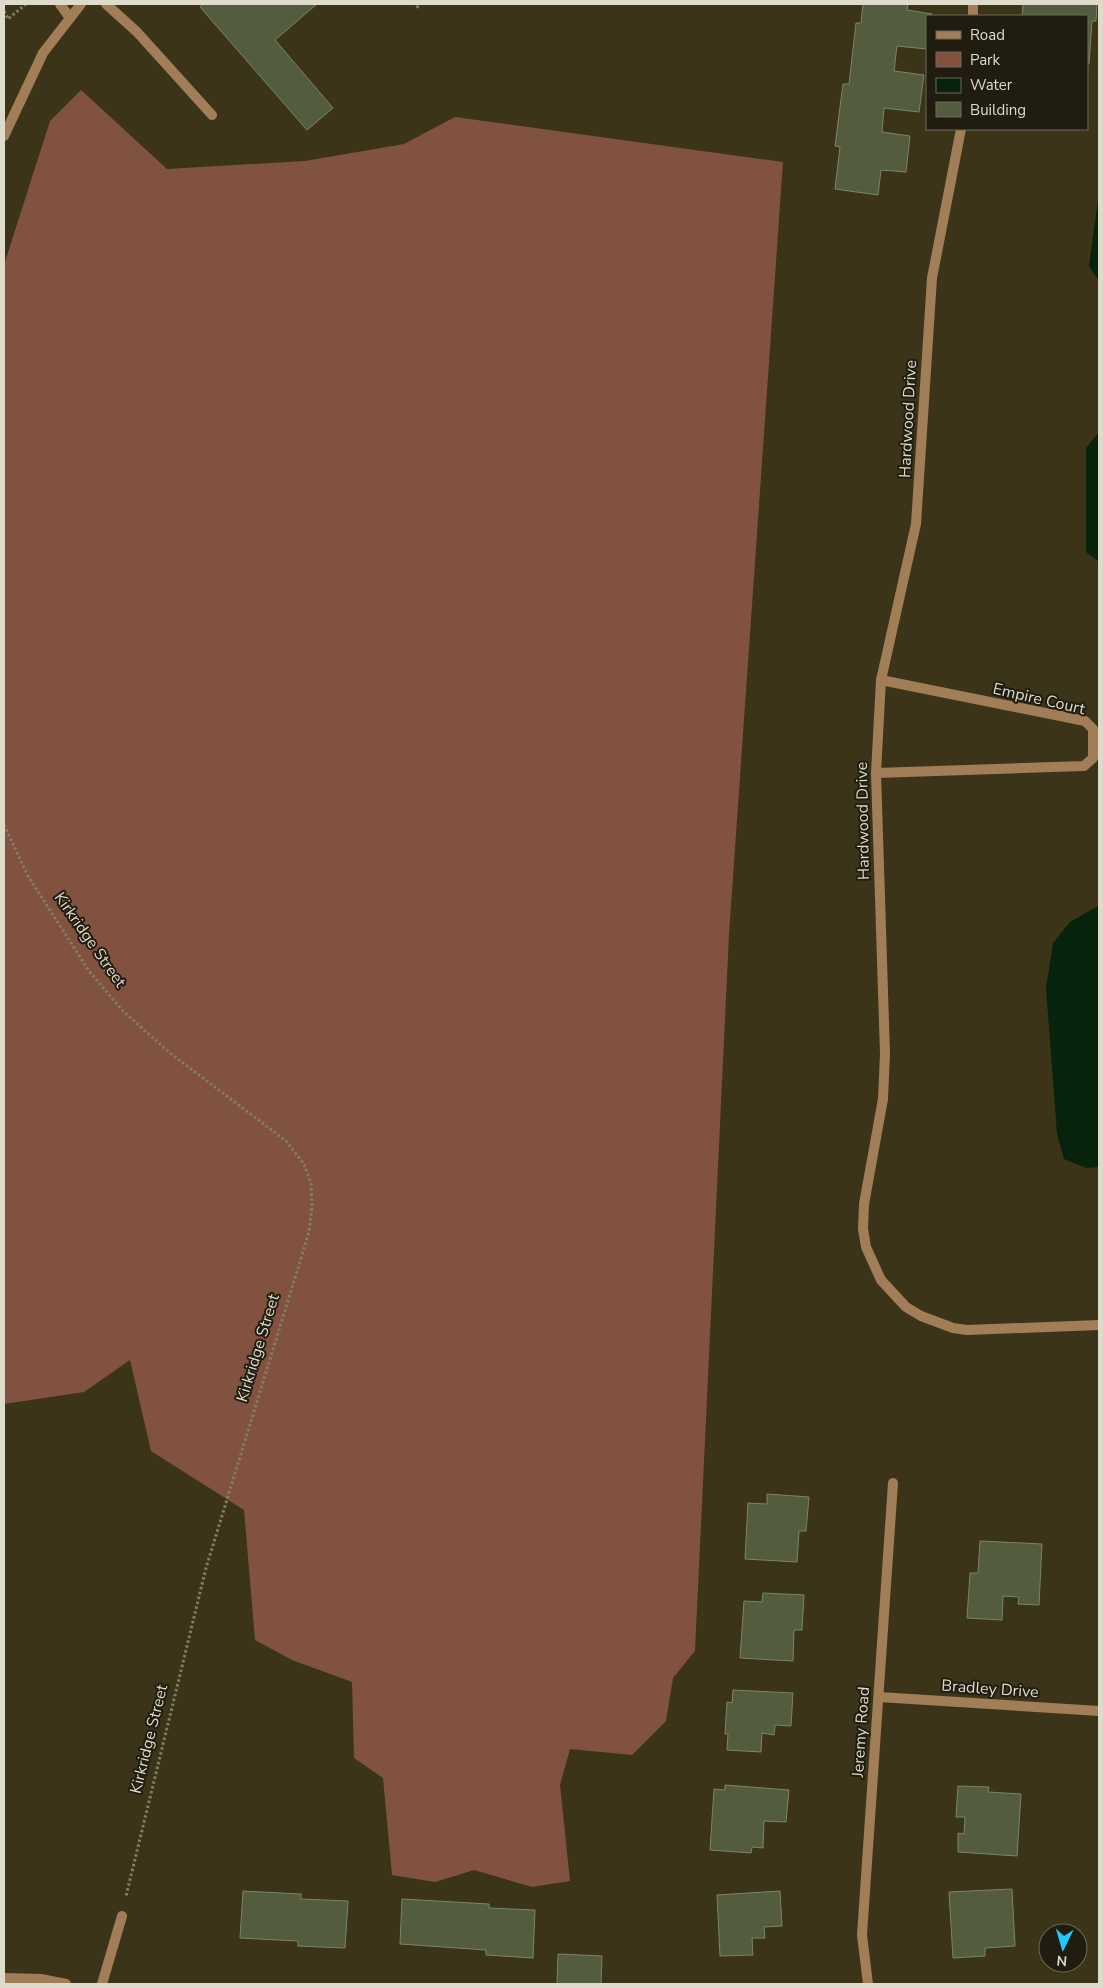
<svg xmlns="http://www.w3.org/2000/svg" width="1103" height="1988" viewBox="0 0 1103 1988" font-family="'Nunito Sans',sans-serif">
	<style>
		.green { fill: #815240 }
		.water { fill: #07230c }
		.building { fill: #545c3f; stroke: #7c8566 }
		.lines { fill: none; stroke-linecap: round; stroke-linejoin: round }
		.path { stroke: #837d65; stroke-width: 3; stroke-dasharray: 2.5 2.5; stroke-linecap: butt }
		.lane { stroke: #a17e58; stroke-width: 10 }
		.street { stroke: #a17e58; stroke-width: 10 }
		.labels { text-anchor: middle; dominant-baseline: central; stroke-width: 4; stroke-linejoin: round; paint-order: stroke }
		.street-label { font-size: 16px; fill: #dfdbca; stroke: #201c10 }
	</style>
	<rect width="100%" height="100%" fill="#3c3418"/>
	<!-- green -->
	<polygon class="green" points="81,90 167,169 305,161 404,144 455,117 783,162 729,934 695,1651 673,1678 666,1721 632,1755 570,1749 560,1785 570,1881 532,1887 474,1870 435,1882 392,1875 383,1778 354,1758 352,1682 292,1660 255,1640 244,1510 151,1451 130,1360 84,1392 4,1404 4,265 50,121"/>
	<!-- water -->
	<g class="water">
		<polygon points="1099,193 1099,281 1089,266"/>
		<polygon points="1099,432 1099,562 1086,552 1086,448"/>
		<polygon points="1098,906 1099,1167 1086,1168 1064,1159 1057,1134 1046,988 1053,943 1070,922"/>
	</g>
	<!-- building -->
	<g class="building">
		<polygon points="203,4 317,4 275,40 333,108 307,130 200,7"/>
		<polygon points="863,4 908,4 907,10 932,14 931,16 927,16 927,49 897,46 894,71 924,75 919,112 884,108 882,132 910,136 906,172 881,170 878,195 835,189 840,147 835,146 843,84 849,84 856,23 861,23"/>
		<polygon points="1023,4 1097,4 1096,21 1092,21 1089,64 1087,64 1087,16 1022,16"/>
		<polygon points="767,1494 809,1497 806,1531 799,1531 797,1562 745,1559 748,1503 767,1504"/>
		<polygon points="980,1541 1042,1544 1039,1605 1018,1604 1019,1597 1003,1596 1002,1620 967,1618 970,1573 978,1573"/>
		<polygon points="763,1593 804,1595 802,1630 794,1630 793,1661 740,1658 744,1601 762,1602"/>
		<polygon points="733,1690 793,1693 791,1726 775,1725 774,1735 762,1733 761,1752 727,1750 728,1734 725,1734 727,1702 732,1703"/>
		<polygon points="725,1785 789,1790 786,1822 764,1821 763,1848 752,1847 751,1853 710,1850 714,1789 725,1790"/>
		<polygon points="958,1786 989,1787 988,1792 1021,1794 1017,1856 958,1852 958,1833 964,1834 965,1817 956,1817"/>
		<polygon points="1012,1889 1015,1946 985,1948 985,1956 953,1958 949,1892"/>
		<polygon points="243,1891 301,1894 301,1899 348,1901 345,1948 298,1946 298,1941 240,1938"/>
		<polygon points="780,1891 782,1926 764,1927 765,1938 752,1938 753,1955 720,1956 717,1895"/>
		<polygon points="402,1899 489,1904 489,1908 535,1910 533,1958 486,1955 486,1950 400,1944"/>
		<polygon points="558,1954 602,1956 601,1984 557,1984"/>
	</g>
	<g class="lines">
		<!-- path -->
		<g class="path">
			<polyline points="417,8 419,4"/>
			<polyline points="4,11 8,19 26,4"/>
			<polyline points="4,825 28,876 89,971 123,1011 170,1053 286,1141 304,1164 311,1183 312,1206 309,1232 206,1568 126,1896"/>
		</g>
		<!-- lane -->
		<g class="lane">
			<polyline points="106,4 137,32 212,115"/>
			<polyline points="4,1978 41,1979 66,1984"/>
		</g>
		<!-- street -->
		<g class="street">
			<polyline points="60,4 70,18"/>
			<polyline points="973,16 973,4"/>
			<polyline points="961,129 932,278 916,524 881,680 876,773 885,1054 883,1099 864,1204 863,1229 866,1247 881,1280 906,1307 921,1316 953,1328 967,1330 1099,1325"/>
			<polyline points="4,136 43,53 81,4"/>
			<polyline points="876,773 1084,766 1093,758 1093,729 1085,721 881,680"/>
			<polyline points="879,1697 1099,1711"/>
			<polyline points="102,1984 122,1916"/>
			<polyline points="868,1984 862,1935 893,1483"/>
		</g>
	</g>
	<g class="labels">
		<!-- street labels -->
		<g class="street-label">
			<text transform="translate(908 419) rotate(-87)">Hardwood Drive</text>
			<text transform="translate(1039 699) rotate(13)">Empire Court</text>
			<text transform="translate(863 821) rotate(-91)">Hardwood Drive</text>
			<text transform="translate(90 940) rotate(55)">Kirkridge Street</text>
			<text transform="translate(258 1348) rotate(-73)">Kirkridge Street</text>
			<text transform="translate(990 1689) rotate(4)">Bradley Drive</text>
			<text transform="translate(861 1732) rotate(-86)">Jeremy Road</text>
			<text transform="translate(149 1739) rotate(-76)">Kirkridge Street</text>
		</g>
	</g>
	<!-- border -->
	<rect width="1103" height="1988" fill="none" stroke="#dfdbca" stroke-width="10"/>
	<!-- legend -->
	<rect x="926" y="15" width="162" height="115" fill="#201c10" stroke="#6c685a"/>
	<rect x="936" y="31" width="25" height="8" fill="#a17e58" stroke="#6c685a"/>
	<text x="970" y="40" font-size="15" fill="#dfdbca">Road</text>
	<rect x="936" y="52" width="25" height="15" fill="#815240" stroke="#6c685a"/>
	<text x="970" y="65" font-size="15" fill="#dfdbca">Park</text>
	<rect x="936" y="78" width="25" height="15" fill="#07230c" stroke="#6c685a"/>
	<text x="970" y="90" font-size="15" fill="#dfdbca">Water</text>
	<rect x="936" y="102" width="25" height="15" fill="#545c3f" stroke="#6c685a"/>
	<text x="970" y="115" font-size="15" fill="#dfdbca">Building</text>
	<!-- north arrow -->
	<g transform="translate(1063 1948) rotate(185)"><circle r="24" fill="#201c10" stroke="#6c685a"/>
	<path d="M0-4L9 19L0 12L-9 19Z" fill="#21c9fd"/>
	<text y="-8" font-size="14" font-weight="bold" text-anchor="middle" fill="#dfdbca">N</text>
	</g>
</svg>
